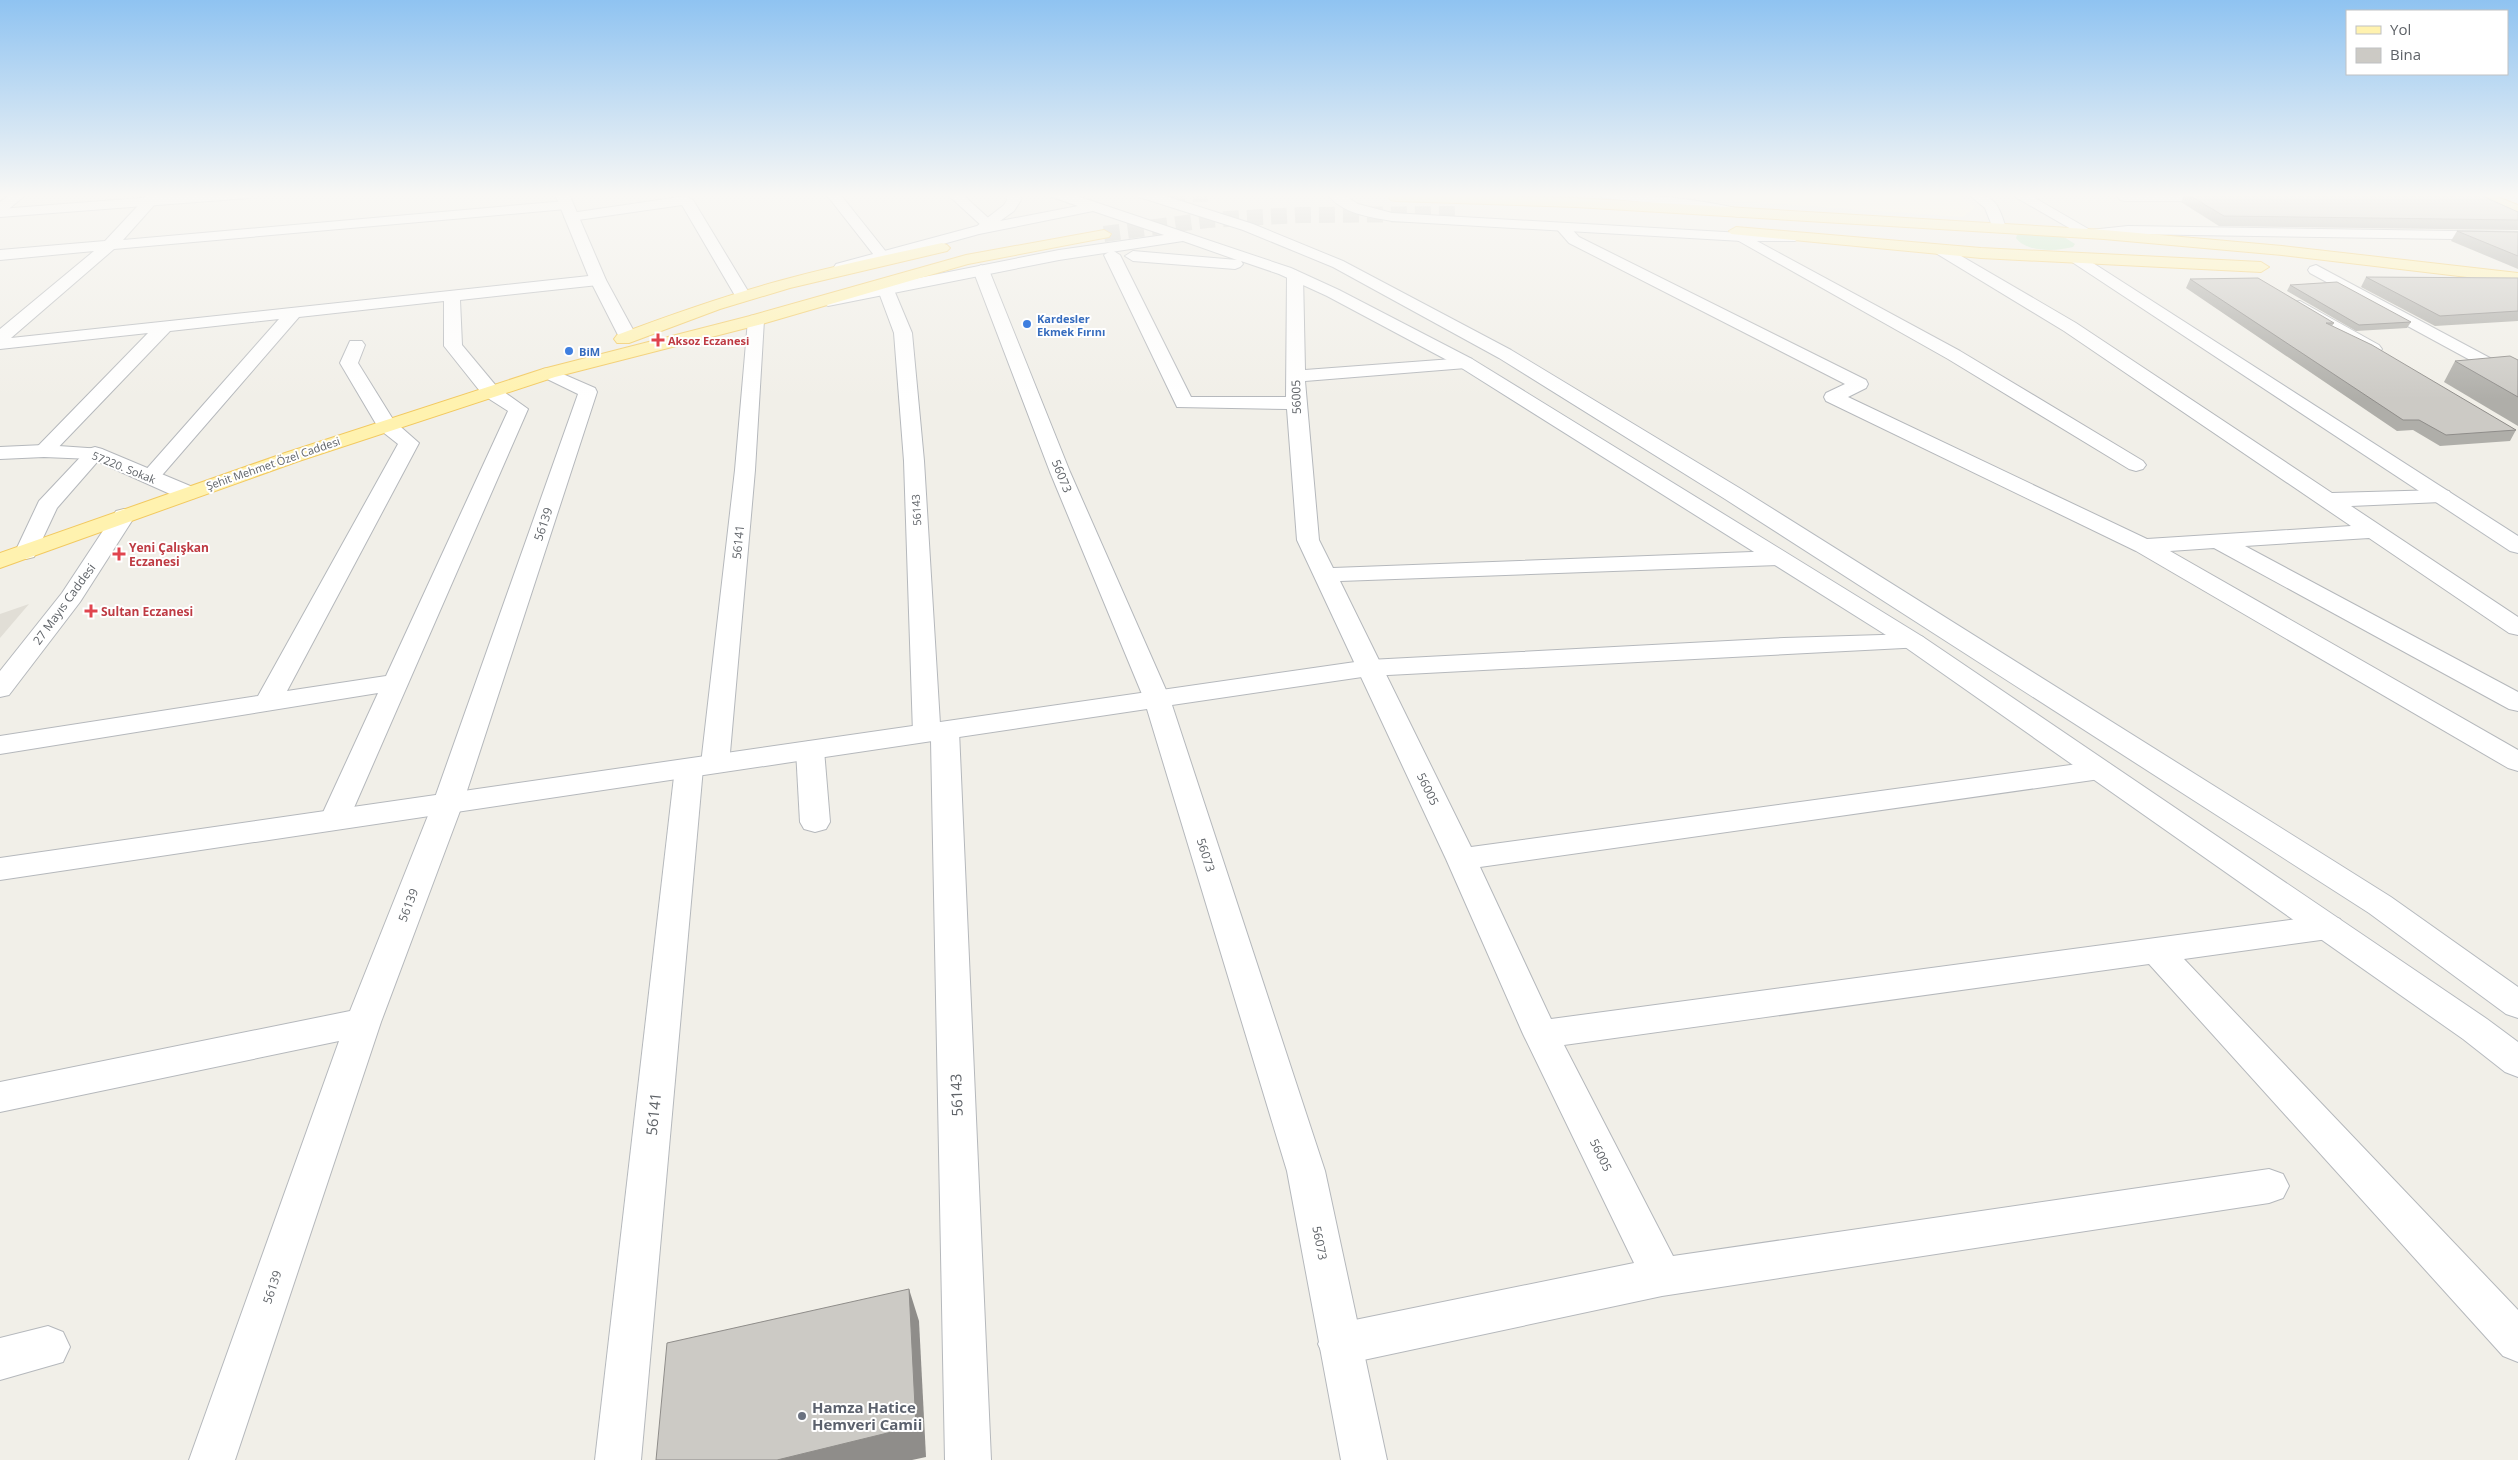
<svg xmlns="http://www.w3.org/2000/svg" width="2518" height="1460" viewBox="0 0 2518 1460" font-family="'Open Sans',sans-serif">
	<style>
		.commercial { fill: #fef7e0 }
		.education { fill: #e1ded6 }
		.green { fill: #c5e8c5 }
		.lines { fill: none; stroke-linecap: round; stroke-linejoin: round }
		.secondary-tunnel { stroke: #ccccc8; stroke-width: 16; stroke-dasharray: 16 8; stroke-linecap: butt }
		.primary-tunnel { stroke: #ccccc8; stroke-width: 16; stroke-dasharray: 16 8; stroke-linecap: butt }
		.minor-casing { stroke: #b5b8bc; stroke-width: 2 }
		.tertiary-casing { stroke: #b5b8bc; stroke-width: 2 }
		.secondary-casing { stroke: #b6babf; stroke-width: 2 }
		.primary-casing { stroke: #f2c960; stroke-width: 2 }
		.trunk-casing { stroke: #f9ab00; stroke-width: 2 }
		.minor { fill: #fff; fill-rule: evenodd }
		.tertiary { fill: #fff; fill-rule: evenodd }
		.secondary { fill: #fff; fill-rule: evenodd }
		.primary { fill: #fff2af; fill-rule: evenodd }
		.trunk { fill: #feeaa1; fill-rule: evenodd }
		.wall { fill: #afaea9 }
		.shaded-wall { fill: #8f8d8a }
		.building { fill: #cccac5; stroke: #8f8d8a }
		.shop-dot { fill: #3f7fe0; stroke: #fff; stroke-width: 2 }
		.health-dot { fill: #e0444e; stroke: #fff; stroke-width: 2 }
		.worship-dot { fill: #6b7280; stroke: #fff; stroke-width: 2 }
		.labels { text-anchor: middle; dominant-baseline: central; stroke-width: 4; stroke-linejoin: round; paint-order: stroke }
		.far-shop-label { font-size: 11px; font-weight: bold; fill: #366cbe; stroke: #fff; text-anchor: start }
		.far-health-label { font-size: 11px; font-weight: bold; fill: #be3a42; stroke: #fff; text-anchor: start }
		.far-street-label { font-size: 11px; fill: #5f6368; stroke: #fff }
		.street-label { font-size: 12px; fill: #5f6368; stroke: #fff }
		.health-label { font-size: 12px; font-weight: bold; fill: #be3a42; stroke: #fff; text-anchor: start }
		.near-street-label { font-size: 15px; fill: #5f6368; stroke: #fff }
		.near-worship-label { font-size: 15px; font-weight: bold; fill: #5b616d; stroke: #fff; text-anchor: start }
	</style>
	<rect width="100%" height="100%" fill="#f1efe8"/>
	<!-- commercial -->
	<polygon class="commercial" points="1639,194 1957,194 1975,207 1963,217"/>
	<!-- education -->
	<polygon class="education" points="29,604 0,638 0,639 0,614"/>
	<!-- green -->
	<path class="green" d="M2029 232 2064 237 2075 244 2073 247C2057 251 2027 253 2016 238L2017 235Z"/>
	<g class="lines">
		<!-- secondary-tunnel -->
		<polyline class="secondary-tunnel" points="1169,194 1208,194"/>
		<!-- primary-tunnel -->
		<polyline class="primary-tunnel" points="1104,234 1207,220 1301,215 1455,214"/>
		<!-- minor casing -->
		<g class="minor-casing">
			<g id="minor">
				<polygon points="11,194 27,194 5,212 0,213 0,202"/>
				<polygon points="149,194 164,194 123,240 566,201 573,205 566,209 114,249 11,338 598,275 606,280 598,285 460,300 462,345 497,387 528,409 346,826 335,829 324,826 320,819 378,693 0,754 0,736 258,696 398,444 379,429 340,363 350,341 362,341 365,345 358,363 394,421 419,443 287,691 386,676 508,411 483,395 444,346 444,301 299,317 157,481 150,483 143,481 140,477 143,473 279,319 170,331 51,455 44,457 37,455 34,451 37,447 148,333 0,349 0,329 94,251 0,260 0,250 105,241"/>
				<polygon points="826,194 840,194 887,253 890,256 887,259 877,259"/>
				<polygon points="947,194 962,194 995,224 988,228 983,227"/>
				<polygon points="2120,194 2226,194 2228,197 2221,201 2125,201 2120,200 2118,197"/>
				<polygon points="686,196 693,200 751,296 749,299 737,299 682,205 571,221 564,217 571,213"/>
				<polygon points="1562,223 1567,224 1579,237 1866,380 1868,384 1866,388 1848,397 2147,539 2351,526 2064,331 1934,252 1931,249 1934,246 1944,246 2076,323 2332,493 2441,490 2449,491 2452,496 2449,501 2441,502 2351,506 2518,617 2518,635 2509,633 2369,538 2245,546 2518,692 2518,711 2509,709 2214,548 2170,551 2518,750 2518,771 2508,768 2136,551 1826,401 1824,397 1826,393 1845,384 1569,243 1555,227"/>
				<polygon points="2128,226 2518,232 2518,240 2128,234 2090,238 2083,234 2090,230"/>
				<polygon points="1742,233 1960,351 2143,461 2146,465 2143,469 2136,471 2129,469 1948,359 1737,240 1735,237 1737,234"/>
				<polygon points="1112,250 1120,255 1191,397 1286,397 1287,275 1295,270 1303,275 1305,370 1466,358 1472,359 1475,363 1472,367 1466,368 1305,381 1319,540 1333,568 1778,551 1786,553 1790,558 1786,563 1778,565 1340,581 1471,847 2100,761 2110,764 2114,770 2110,776 2100,779 1480,867 1551,1019 2328,915 2340,919 2344,927 2340,935 2328,939 2184,959 2518,1310 2518,1362 2503,1356 2149,964 1564,1045 1673,1256 2269,1169 2283,1174 2289,1186 2283,1198 2269,1203 1662,1296 1340,1365 1325,1359 1318,1344 1325,1329 1340,1323 1634,1263 1523,1034 1446,859 1297,540 1287,409 1177,407 1104,255"/>
				<polygon points="981,265 989,270 1070,472 1170,699 1166,705 1157,707 1148,705 1144,699 1050,472 973,270"/>
				<polygon points="2316,265 2518,373 2518,386 2310,273 2308,270 2310,267"/>
				<polygon points="886,285 894,290 912,333 924,461 940,724 955,725 959,731 991,1460 945,1460 931,740 917,739 913,733 904,461 894,333 878,290"/>
				<polygon points="2300,301 2379,345 2382,349 2379,353 2367,353 2294,310 2292,306 2294,302"/>
				<polygon points="756,315 762,316 764,320 755,470 729,764 725,770 715,773 705,770 701,764 735,470 748,320 750,316"/>
				<polygon points="549,368 595,388 597,392 463,803 381,1022 235,1460 189,1460 339,1041 0,1112 0,1082 350,1011 433,803 578,394 543,377 540,373 543,369"/>
				<polygon points="95,447 102,449 105,453 57,508 34,557 26,559 18,557 15,552 39,501 88,449"/>
				<polygon points="810,741 820,744 824,750 830,822 826,829 815,832 804,829 800,822 796,750 800,744"/>
				<polygon points="689,759 699,762 703,768 641,1460 595,1460 675,768 679,762"/>
				<polygon points="48,1326 63,1332 70,1347 63,1362 0,1380 0,1338"/>
			</g>
		</g>
		<!-- tertiary casing -->
		<g class="tertiary-casing">
			<g id="tertiary">
				<polygon points="192,194 256,194 249,198 0,217 0,209"/>
				<polygon points="555,194 569,194 606,280 637,337 634,341 622,341 619,337 590,280"/>
				<polygon points="44,445 102,449 195,488 198,493 195,498 187,499 179,498 92,459 44,457 0,459 0,447"/>
				<polygon points="124,509 132,511 135,516 80,602 9,695 0,697 0,671 62,593 116,511"/>
				<polygon points="1914,634 1923,637 1927,642 1923,647 1369,676 1172,705 1325,1171 1387,1460 1341,1460 1287,1171 1147,709 0,880 0,858 1369,660 1784,638"/>
			</g>
		</g>
		<!-- secondary casing -->
		<g class="secondary-casing">
			<g id="secondary">
				<polygon points="1006,194 1020,194 1021,200 1014,211 1000,221 1078,206 1052,197 1050,194 1071,194 1291,268 1339,290 1472,359 1923,637 2487,1019 2518,1042 2518,1077 2505,1072 2463,1039 1905,647 1460,367 1327,296 1279,274 1241,261 1243,264 1240,267 1235,269 1133,261 1125,256 1133,251 1237,260 1183,241 1059,260 828,306 820,301 828,296 1059,250 1164,235 1093,211 979,234 842,272 834,267 836,264 977,226 1004,205 1007,200"/>
				<polygon points="1137,194 1159,194 1253,224 1343,261 1511,350 1741,489 2391,897 2518,987 2518,1018 2506,1014 2369,913 1725,499 1499,358 1333,267 1243,230 1139,197"/>
				<path d="M1327 194H1342L1358 204 1392 213 1742 233H1795L1802 237 1795 241H1742L1392 221C1370 217 1342 214 1327 194Z"/>
				<path d="M1597 194C1647 194 1695 198 1744 210L1746 213 1739 217 1692 207 1604 198Z"/>
				<path d="M1968 194C1996 194 1998 205 2006 228L2004 231H1994L1985 208Z"/>
				<polygon points="2010,194 2028,194 2097,234 2090,238 2085,237"/>
				<polygon points="2077,254 2082,256 2518,536 2518,553 2510,551 2072,262 2069,259"/>
			</g>
		</g>
		<!-- primary casing -->
		<g class="primary-casing">
			<g id="primary">
				<polygon points="1391,194 1576,198 2104,230 2282,246 2518,273 2518,283 2282,255 2104,239 1576,207 1396,201 1391,200 1389,197"/>
				<polygon points="1736,227 1981,248 2261,262 2269,267 2261,272 1981,258 1731,234 1729,231"/>
				<polygon points="1104,230 1111,234 1109,237 968,264 762,324 555,377 299,461 0,568 0,553 285,453 543,369 750,316 966,255"/>
				<path d="M942 243 947 245 950 248 947 251 790 288 720 309 629 343H617L614 339 617 335C670 315 724 296 779 281 833 266 887 255 942 243Z"/>
			</g>
		</g>
		<!-- trunk casing -->
		<g class="trunk-casing">
			<polygon id="trunk" points="2470,194 2490,194 2518,205 2518,214 2472,197"/>
		</g>
		<!-- minor -->
		<use href="#minor" class="minor"/>
		<!-- tertiary -->
		<use href="#tertiary" class="tertiary"/>
		<!-- secondary -->
		<use href="#secondary" class="secondary"/>
		<!-- primary -->
		<use href="#primary" class="primary"/>
		<!-- trunk -->
		<use href="#trunk" class="trunk"/>
	</g>
	<!-- wall -->
	<g class="wall">
		<polygon points="2185,194 2478,194 2518,212 2518,230 2219,226 2181,202"/>
		<polygon points="2457,231 2518,232 2518,269 2451,241"/>
		<polygon points="2366,277 2518,278 2518,321 2435,326 2361,287"/>
		<polygon points="2190,279 2334,323 2332,326 2516,430 2510,441 2440,446 2413,430 2397,431 2186,288"/>
		<polygon points="2290,285 2411,322 2407,328 2356,331 2287,291"/>
		<polygon points="2518,360 2518,426 2444,382 2455,361"/>
	</g>
	<!-- shaded-wall -->
	<polygon class="shaded-wall" points="909,1289 919,1321 926,1457 912,1460 777,1460"/>
	<!-- building -->
	<g class="building">
		<polygon points="2187,194 2478,194 2518,212 2518,220 2224,216"/>
		<polygon points="2457,231 2518,232 2518,256"/>
		<polygon points="2366,277 2518,278 2518,311 2440,316"/>
		<polygon points="2258,278 2334,323 2326,323 2372,345 2516,430 2446,435 2419,420 2403,420 2190,279"/>
		<polygon points="2337,282 2411,322 2359,325 2290,285"/>
		<polygon points="2510,356 2518,360 2518,397 2455,361"/>
		<polygon points="909,1289 916,1426 777,1460 656,1460 667,1343"/>
	</g>
	<!-- sky -->
	<linearGradient id="sky" x2="0" y2="1"><stop stop-color="#8fc3f1"/><stop offset="0.49" stop-color="#f9f8f5"/><stop offset="1" stop-color="#f9f8f5" stop-opacity="0"/></linearGradient>
	<rect width="2518" height="399" fill="url(#sky)"/>
	<!-- markers -->
	<g class="shop-dot">
		<circle cx="1027" cy="324" r="5"/>
		<circle cx="569" cy="351" r="5"/>
	</g>
	<g class="health-dot">
		<path d="M655.5 332.5h5v5h5v5h-5v5h-5v-5h-5v-5h5z"/>
		<path d="M116.5 546.5h5v5h5v5h-5v5h-5v-5h-5v-5h5z"/>
		<path d="M88.5 603.5h5v5h5v5h-5v5h-5v-5h-5v-5h5z"/>
	</g>
	<circle class="worship-dot" cx="802" cy="1416" r="5"/>
	<g class="labels">
		<!-- far-shop labels -->
		<g class="far-shop-label">
			<text x="1037" y="318">Kardesler<tspan x="1037" dy="13">Ekmek Fırını</tspan></text>
			<text x="579" y="351">BiM</text>
		</g>
		<!-- far-health labels -->
		<g class="far-health-label">
			<text x="668" y="340">Aksoz Eczanesi</text>
		</g>
		<!-- far-street labels -->
		<g class="far-street-label">
			<text transform="translate(273 463) rotate(-19)">Şehit Mehmet Özel Caddesi</text>
			<text transform="translate(124 467) rotate(22)">57220. Sokak</text>
			<text transform="translate(916 510) rotate(-93)">56143</text>
		</g>
		<!-- street labels -->
		<g class="street-label">
			<text transform="translate(1296 397) rotate(-92)">56005</text>
			<text transform="translate(1062 476) rotate(68)">56073</text>
			<text transform="translate(543 524) rotate(-71)">56139</text>
			<text transform="translate(738 542) rotate(-84)">56141</text>
			<text transform="translate(64 604) rotate(-54)">27 Mayıs Caddesi</text>
			<text transform="translate(1428 789) rotate(64)">56005</text>
			<text transform="translate(1206 855) rotate(72)">56073</text>
			<text transform="translate(408 905) rotate(-69)">56139</text>
			<text transform="translate(1601 1155) rotate(64)">56005</text>
			<text transform="translate(1320 1243) rotate(79)">56073</text>
			<text transform="translate(272 1287) rotate(-71)">56139</text>
		</g>
		<!-- health labels -->
		<g class="health-label">
			<text x="129" y="547">Yeni Çalışkan<tspan x="129" dy="14">Eczanesi</tspan></text>
			<text x="101" y="611">Sultan Eczanesi</text>
		</g>
		<!-- near-street labels -->
		<g class="near-street-label">
			<text transform="translate(956 1095) rotate(-92)">56143</text>
			<text transform="translate(653 1114) rotate(-84)">56141</text>
		</g>
		<!-- near-worship labels -->
		<g class="near-worship-label">
			<text x="812" y="1407">Hamza Hatice<tspan x="812" dy="17">Hemveri Camii</tspan></text>
		</g>
	</g>
	<!-- legend -->
	<rect x="2346" y="10" width="162" height="65" fill="#ffffff" stroke="#bfc1c3"/>
	<rect x="2356" y="26" width="25" height="8" fill="#fff2af" stroke="#bfc1c3"/>
	<text x="2390" y="35" font-size="15" fill="#5f6368">Yol</text>
	<rect x="2356" y="48" width="25" height="15" fill="#cccac5" stroke="#bfc1c3"/>
	<text x="2390" y="60" font-size="15" fill="#5f6368">Bina</text>
</svg>
